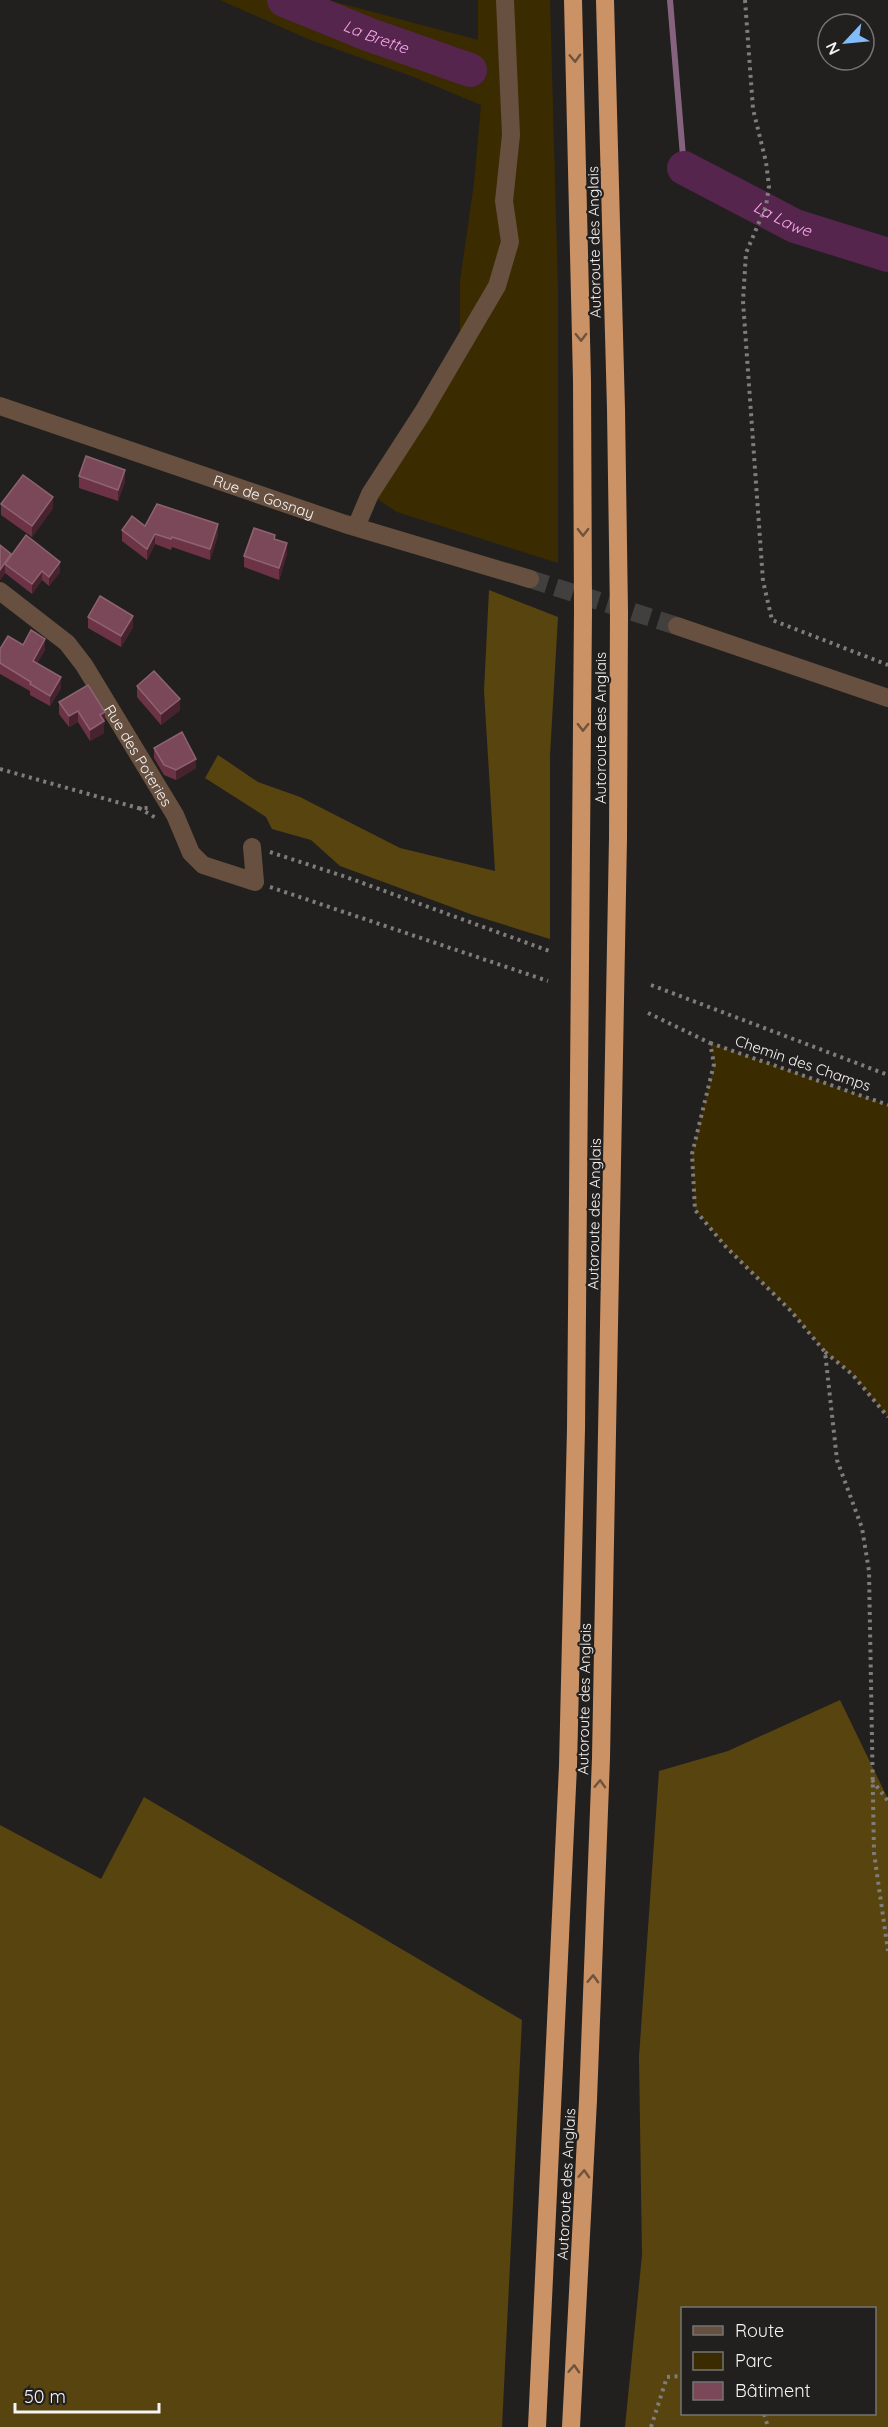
<svg xmlns="http://www.w3.org/2000/svg" width="888" height="2427" viewBox="0 0 888 2427" font-family="Quicksand,sans-serif">
	<style>
		.green { fill: #3b2b00 }
		.forest { fill: #58440f; fill-rule: evenodd }
		.lines { fill: none; stroke-linecap: round; stroke-linejoin: round }
		.stream { stroke: #85637f; stroke-width: 6 }
		.river { stroke: #55254d; stroke-width: 34 }
		.minor-tunnel { stroke: #42403f; stroke-width: 18; stroke-dasharray: 18 9; stroke-linecap: butt }
		.path { stroke: #7f7d7c; stroke-width: 4; stroke-dasharray: 3 4.5; stroke-linecap: butt }
		.minor { stroke: #67503f; stroke-width: 18 }
		.highway { stroke: #cb9265; stroke-width: 18 }
		.wall { fill: #6c3346 }
		.shaded-wall { fill: #48232f }
		.building { fill: #7b4859; stroke: #8e6371; stroke-width: 1.5 }
		.oneway { stroke: #6e533e }
		.labels { text-anchor: middle; dominant-baseline: central; stroke-width: 4.5; stroke-linejoin: round; paint-order: stroke }
		.street-label { font-size: 15px; fill: #f5f3f3; stroke: #22201f }
		.water-label { font-size: 16px; font-style: italic; fill: #f4a6e5; stroke: #22201f }
	</style>
	<rect width="100%" height="100%" fill="#22201f"/>
	<!-- green -->
	<g class="green">
		<polygon points="220,0 328,0 478,40 478,0 550,0 558,289 558,563 397,512 370,494 460,348 460,281 474,183 481,105 414,77 308,39"/>
		<polygon points="710,1043 888,1105 888,1417 852,1374 825,1352 791,1311 726,1247 695,1210 692,1154 714,1064"/>
	</g>
	<!-- forest -->
	<g class="forest">
		<polygon points="489,590 558,617 550,755 550,939 473,915 340,866 311,840 272,829 266,817 205,778 218,755 258,782 300,797 400,848 495,871 484,691"/>
		<path d="M840 1700 888 1799V2427H625L642 2255 639 2057 659 1771 728 1751ZM874 2308V2414H682V2308Z"/>
		<polygon points="144,1797 522,2020 502,2427 0,2427 0,1825 101,1879"/>
	</g>
	<g class="lines">
		<!-- stream -->
		<polyline class="stream" points="670,0 684,168"/>
		<!-- river -->
		<g class="river">
			<path id="s1" d="M284 0 370 35 470 70"/>
			<path id="s2" d="M684 168 795 226 888 255"/>
		</g>
		<!-- minor-tunnel -->
		<polyline class="minor-tunnel" points="530,579 677,626"/>
		<!-- path -->
		<g class="path">
			<polyline points="745,0 753,109 766,162 769,186 766,206 746,253 743,301 763,581 772,620 888,665"/>
			<polyline points="0,769 138,808 150,808"/>
			<polyline points="139,808 156,818"/>
			<polyline points="270,852 346,877 552,952"/>
			<polyline points="270,887 548,981"/>
			<polyline points="651,985 888,1075"/>
			<polyline points="648,1013 710,1043 714,1064 692,1154 695,1210 726,1247 791,1311 825,1352 837,1460 862,1528 869,1571 874,1853 888,1951"/>
			<polyline points="710,1043 888,1105"/>
			<polyline points="825,1352 852,1374 888,1417"/>
			<polyline points="872,1780 888,1801"/>
			<polyline points="764,2414 768,2427"/>
			<polyline points="651,2427 667,2377 682,2376"/>
		</g>
		<!-- minor -->
		<g class="minor">
			<path id="s3" d="M0 406 345 524 530 579"/>
			<polyline points="356,527 370,494 423,412 497,286 510,242 504,201 511,135 505,0"/>
			<path id="s4" d="M0 591 67 643 84 665 175 815 191 853 203 865 255 882 252 847"/>
			<polyline points="677,626 888,698"/>
		</g>
		<!-- highway -->
		<g class="highway">
			<polyline points="537,2427 568,1766 576,1429 583,610 582,380 573,0"/>
			<polyline points="571,2427 588,2100 601,1758 618,838 619,612 616,409 605,0"/>
		</g>
	</g>
	<!-- wall -->
	<g class="wall">
		<polygon points="79,476 125,481 118,501 79,488"/>
		<polygon points="1,504 53,508 32,537 1,515"/>
		<polygon points="145,526 218,535 210,560 172,547 171,550 155,544 147,560 122,541 122,530"/>
		<polygon points="275,539 287,554 279,580 244,567 244,556"/>
		<polygon points="0,545 11,554 60,572 49,586 42,580 32,594 5,573 0,580"/>
		<polygon points="88,617 133,627 121,647 88,628"/>
		<polygon points="23,645 45,650 37,663 61,688 50,706 30,695 30,691 0,674 0,649"/>
		<polygon points="137,686 180,710 161,725 137,697"/>
		<polygon points="59,702 105,723 104,724 104,733 90,741 78,722 69,727 59,714"/>
		<polygon points="154,748 196,768 176,780 164,775 154,758"/>
	</g>
	<!-- shaded-wall -->
	<g class="shaded-wall">
		<polygon points="125,470 125,481 118,501 118,490"/>
		<polygon points="53,497 53,508 32,537 32,526"/>
		<polygon points="218,524 218,535 210,560 210,549"/>
		<polygon points="155,534 155,544 147,560 147,549"/>
		<polygon points="287,543 287,554 279,580 279,568"/>
		<polygon points="60,562 60,572 49,586 49,577"/>
		<polygon points="5,564 5,573 0,580 0,570"/>
		<polygon points="42,571 42,580 32,594 32,584"/>
		<polygon points="133,616 133,627 121,647 121,636"/>
		<polygon points="45,639 45,650 33,671 33,661"/>
		<polygon points="61,677 61,688 50,706 50,696"/>
		<polygon points="180,699 180,710 161,725 161,714"/>
		<polygon points="78,711 78,722 69,727 69,716"/>
		<polygon points="105,712 105,723 104,724 104,733 90,741 90,730 100,715"/>
		<polygon points="196,759 196,768 176,780 176,770"/>
	</g>
	<!-- building -->
	<g class="building">
		<polygon points="86,456 125,470 118,490 79,476"/>
		<polygon points="23,475 53,497 32,526 1,504"/>
		<polygon points="157,504 218,524 210,549 172,537 171,539 155,534 147,549 122,530 132,516 145,526"/>
		<polygon points="254,528 275,535 274,539 287,543 279,568 244,556"/>
		<polygon points="26,535 60,562 49,577 42,571 32,584 5,564"/>
		<polygon points="0,545 11,554 0,570"/>
		<polygon points="100,596 133,616 121,636 88,617"/>
		<polygon points="31,630 45,639 33,661 61,677 50,696 30,684 31,682 0,663 0,649 8,636 23,645"/>
		<polygon points="154,671 180,699 161,714 137,686"/>
		<polygon points="88,685 105,712 100,715 104,721 90,730 78,711 69,716 59,702"/>
		<polygon points="182,732 196,759 176,770 164,765 154,748"/>
	</g>
	<!-- one-way arrows -->
	<defs><path id="oneway-chevron" d="M-2-3.5L2.5 0L-2 3.5" fill="none" stroke-width="1.6" stroke-linecap="round" stroke-linejoin="round" transform="scale(1.5)"/></defs>
	<g class="oneway">
		<use href="#oneway-chevron" transform="translate(575 58) rotate(88)"/>
		<use href="#oneway-chevron" transform="translate(581 337) rotate(89)"/>
		<use href="#oneway-chevron" transform="translate(583 532) rotate(90)"/>
		<use href="#oneway-chevron" transform="translate(583 727) rotate(91)"/>
		<use href="#oneway-chevron" transform="translate(600 1784) rotate(-88)"/>
		<use href="#oneway-chevron" transform="translate(593 1979) rotate(-88)"/>
		<use href="#oneway-chevron" transform="translate(584 2174) rotate(-87)"/>
		<use href="#oneway-chevron" transform="translate(574 2369) rotate(-87)"/>
	</g>
	<g class="labels">
		<!-- street labels -->
		<g class="street-label">
			<text transform="translate(594 242) rotate(-91)">Autoroute des Anglais</text>
			<text stroke="none"><textPath href="#s3" startOffset="279">Rue de Gosnay</textPath></text>
			<text transform="translate(600 728) rotate(-90)">Autoroute des Anglais</text>
			<text stroke="none"><textPath href="#s4" startOffset="218">Rue des Poteries</textPath></text>
			<text transform="translate(803 1063) rotate(19)">Chemin des Champs</text>
			<text transform="translate(594 1214) rotate(-89)">Autoroute des Anglais</text>
			<text transform="translate(584 1699) rotate(-89)">Autoroute des Anglais</text>
			<text transform="translate(566 2184) rotate(-87)">Autoroute des Anglais</text>
		</g>
		<!-- water labels -->
		<g class="water-label">
			<text stroke="none"><textPath href="#s1" startOffset="99">La Brette</textPath></text>
			<text stroke="none"><textPath href="#s2" startOffset="111">La Lawe</textPath></text>
		</g>
	</g>
	<!-- legend -->
	<rect x="681" y="2307" width="195" height="108" fill="#22201f" stroke="#767474" stroke-width="1.5"/>
	<rect x="693" y="2326" width="30" height="9" fill="#67503f" stroke="#767474" stroke-width="1.5"/>
	<text x="735" y="2337" font-size="18" fill="#f5f3f3">Route</text>
	<rect x="693" y="2352" width="30" height="18" fill="#3b2b00" stroke="#767474" stroke-width="1.5"/>
	<text x="735" y="2367" font-size="18" fill="#f5f3f3">Parc</text>
	<rect x="693" y="2382" width="30" height="18" fill="#7b4859" stroke="#767474" stroke-width="1.5"/>
	<text x="735" y="2397" font-size="18" fill="#f5f3f3">Bâtiment</text>
	<!-- north arrow -->
	<g transform="translate(846 42) rotate(244)"><circle r="28" fill="#22201f" stroke="#767474" stroke-width="1.5"/>
	<path d="M0-4.5L10 22L0 15L-10 22Z" fill="#80bdfa"/>
	<text y="-9" font-size="16" font-weight="bold" text-anchor="middle" fill="#f5f3f3">N</text>
	</g>
	<!-- scale -->
	<path d="M15 2403v9h144v-9" fill="none" stroke="#f5f3f3" stroke-width="3"/>
	<text x="24" y="2403" font-size="18" fill="#f5f3f3" stroke="#22201f" stroke-width="4.5" paint-order="stroke">50 m</text>
</svg>
